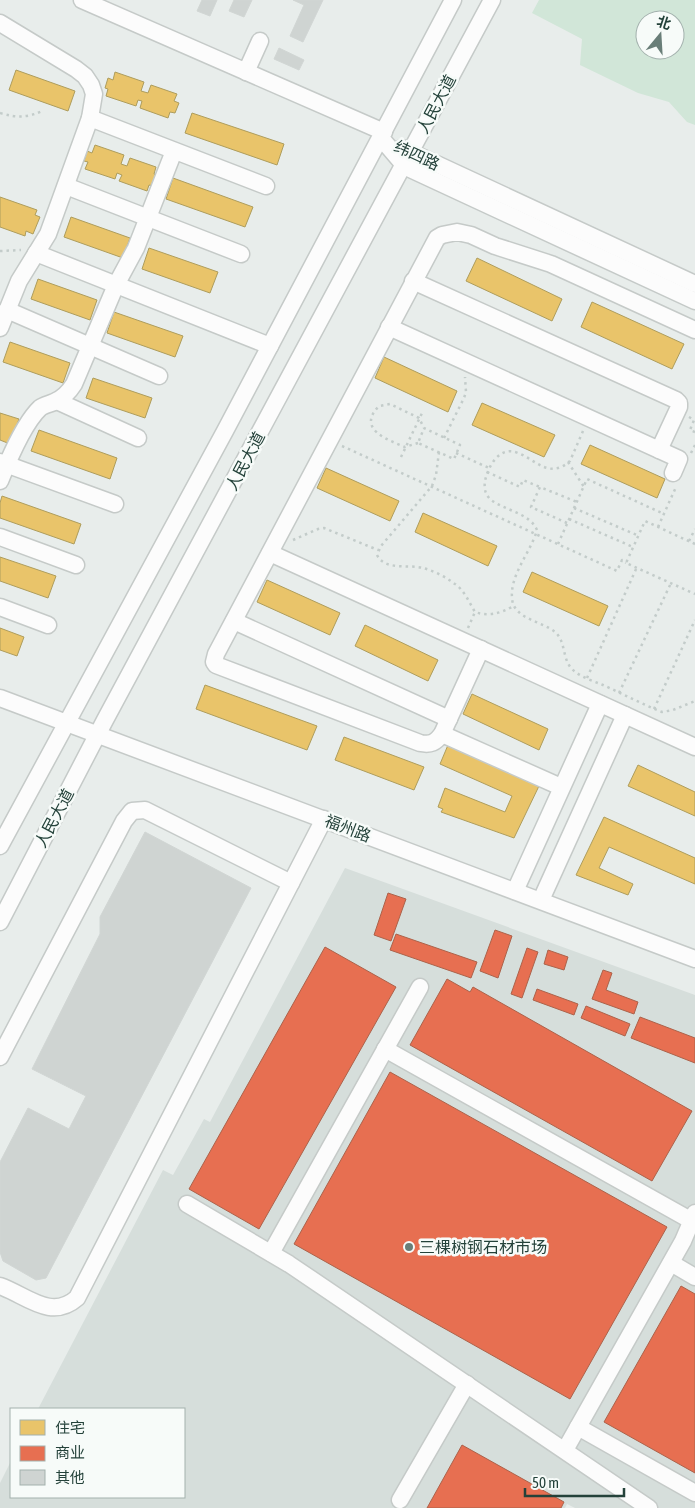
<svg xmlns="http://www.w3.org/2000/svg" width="695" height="1508" viewBox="0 0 695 1508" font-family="'Asap Condensed','Noto Sans SC',sans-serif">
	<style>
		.built { fill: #d6dedb }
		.green { fill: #d1e6d8; fill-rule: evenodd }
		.homes { fill: #e9c46a; stroke: #ae9d5c }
		.shops { fill: #e76f51; stroke: #ac624a }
		.building { fill: #cfd4d2; stroke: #d1d6d4 }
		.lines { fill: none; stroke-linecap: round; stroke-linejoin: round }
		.minor-casing { stroke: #c5cac8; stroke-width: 19 }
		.path { stroke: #c3ccca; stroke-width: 2.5; stroke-dasharray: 2.5 4; stroke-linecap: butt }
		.minor { stroke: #fcfcfc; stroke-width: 16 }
		.poi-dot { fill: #697e78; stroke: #f7fbf9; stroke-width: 2 }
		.labels { text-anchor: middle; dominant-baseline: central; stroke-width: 5; stroke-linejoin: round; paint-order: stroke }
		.street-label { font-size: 16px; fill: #24423a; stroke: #f7fbf9 }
		.poi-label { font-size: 16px; fill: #24423a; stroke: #f7fbf9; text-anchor: start }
	</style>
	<rect width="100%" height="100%" fill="#e8edeb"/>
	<!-- built -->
	<polygon class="built" points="345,868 695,995 695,1508 575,1508 567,1504 565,1508 0,1508 0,1483 11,1461 11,1497 184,1497 184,1409 38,1409 163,1170 173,1175 204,1119 210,1122"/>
	<!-- green -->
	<path class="green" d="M539 0H695V125L687 122 669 102 638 93 580 65 582 39 532 13ZM645 20H675V50H645Z"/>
	<!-- homes -->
	<g class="homes">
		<polygon points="16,70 75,91 68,111 9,90"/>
		<polygon points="115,72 144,82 141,91 148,93 151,85 177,94 174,101 179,103 175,113 170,112 168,118 140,108 142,101 138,100 136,106 106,96 108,89 105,88 108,78 113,80"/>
		<polygon points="192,113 284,144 277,165 185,133"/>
		<polygon points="95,145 124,155 121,164 127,166 130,158 156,167 154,174 158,176 154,186 149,185 147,191 119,181 122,175 117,173 115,179 85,169 88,162 84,161 87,151 92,153"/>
		<polygon points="173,178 253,207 245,227 166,199"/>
		<polygon points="0,197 37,210 35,215 40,217 33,234 26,231 25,236 0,227"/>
		<polygon points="71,217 130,238 123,258 64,237"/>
		<polygon points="149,248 218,272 210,293 142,269"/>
		<polygon points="477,258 562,299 552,321 466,281"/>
		<polygon points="38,279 97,300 90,320 31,299"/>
		<polygon points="592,302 684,344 672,369 581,327"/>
		<polygon points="114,312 183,336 175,357 107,333"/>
		<polygon points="10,342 70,363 63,383 3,362"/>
		<polygon points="384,357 457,391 448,412 375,378"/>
		<polygon points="93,378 152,398 145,418 86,398"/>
		<polygon points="482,403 555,435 544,457 472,425"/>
		<polygon points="0,413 19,419 10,444 0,440"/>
		<polygon points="39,430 117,458 110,479 31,451"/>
		<polygon points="590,445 665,479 657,498 581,464"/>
		<polygon points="326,468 399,501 390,521 317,488"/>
		<polygon points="2,496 81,524 74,544 0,518 0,503"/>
		<polygon points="423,513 497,546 488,566 415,532"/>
		<polygon points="0,557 56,576 48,598 0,581"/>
		<polygon points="532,572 608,606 599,626 523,592"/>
		<polygon points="267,580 340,613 330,635 257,602"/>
		<polygon points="365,625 438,660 428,681 355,646"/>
		<polygon points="0,628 24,637 17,656 0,650"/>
		<polygon points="205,685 317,726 307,750 196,709"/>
		<polygon points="472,694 548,729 539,750 463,714"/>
		<polygon points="344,737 424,767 414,790 335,760"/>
		<polygon points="448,745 539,786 514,838 441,812 443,809 438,807 445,788 505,812 512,796 440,764"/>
		<polygon points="638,765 695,792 695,816 628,786"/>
		<polygon points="604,817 695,858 695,884 609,847 599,868 633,884 628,895 576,875"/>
	</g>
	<!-- shops -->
	<g class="shops">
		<polygon points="388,893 406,899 391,941 374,935"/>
		<polygon points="495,930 512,936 498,978 480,971"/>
		<polygon points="396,934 477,962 471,978 390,950"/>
		<polygon points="325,947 396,987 259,1229 189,1189"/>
		<polygon points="527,948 538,952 522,998 511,994"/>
		<polygon points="548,950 568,957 564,970 544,964"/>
		<polygon points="603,970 612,973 606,990 638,1002 634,1014 592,999"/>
		<polygon points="447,979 470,992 473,987 692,1111 652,1181 410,1045"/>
		<polygon points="537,989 578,1004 574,1015 533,1000"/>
		<polygon points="586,1006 630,1024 625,1036 581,1018"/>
		<polygon points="640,1017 695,1038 695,1063 631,1038"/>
		<polygon points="390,1072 667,1227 570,1399 294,1244"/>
		<polygon points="681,1286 695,1294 695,1473 604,1422"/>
		<polygon points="462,1445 564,1502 561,1508 427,1508"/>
	</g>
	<!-- building -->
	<g class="building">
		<polygon points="202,0 217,0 210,16 197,11"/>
		<polygon points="234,0 252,0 244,17 229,11"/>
		<polygon points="293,0 323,0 303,42 290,36 304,5"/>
		<polygon points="279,48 304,60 299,70 274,59"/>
		<polygon points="145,832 251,888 46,1278 36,1280 3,1261 0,1252 0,1162 28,1108 69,1129 86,1096 32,1069 100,934 100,917"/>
	</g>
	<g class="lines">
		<!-- minor casing -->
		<g class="minor-casing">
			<g id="minor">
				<polyline points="82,0 384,132"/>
				<polyline points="0,23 76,69 85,76 91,85 94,94 90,118 48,234 19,281 0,328"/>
				<polyline points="246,72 260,41"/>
				<polyline points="90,118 266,186"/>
				<polyline points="381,138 404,165 410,169 695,301"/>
				<polyline points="402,148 695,284"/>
				<polyline points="66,186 241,254"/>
				<polyline points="36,253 270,346"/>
				<polyline points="413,281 676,400 679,403 679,407 659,450"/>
				<polyline points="7,310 159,376"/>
				<polyline points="389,327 679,459 673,473"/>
				<polyline points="57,401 138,438"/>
				<polyline points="0,462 115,504"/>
				<path d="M0 481C8 461 25 422 40 408 44 405 50 404 54 402 64 398 69 392 74 384L116 285 136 248 174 151"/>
				<polyline points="0,537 76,565"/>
				<polyline points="270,553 695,747"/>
				<polyline points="0,607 48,625"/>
				<polyline points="234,621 449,719"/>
				<path d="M481 649 442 734C435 743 431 745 420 743L216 665 214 662 216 654 437 238 442 235 457 232 471 235 495 246 551 264 695 330"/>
				<polyline points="0,698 695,959"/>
				<polyline points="442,734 561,787"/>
				<polyline points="0,846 225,431 453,0"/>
				<polyline points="515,891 600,704"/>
				<polyline points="541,900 625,715"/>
				<polyline points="0,922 105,720 492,0"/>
				<polyline points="385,1049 692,1221"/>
				<polyline points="0,1057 124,821 132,811 145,810 291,883"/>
				<polyline points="187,1204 289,1264 649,1508"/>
				<polyline points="271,1253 420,987"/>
				<polyline points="671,1263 695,1277"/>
				<path d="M0 1286C26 1295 51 1321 77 1298L324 819"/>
				<polyline points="578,1427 695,1493"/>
				<polyline points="565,1450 683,1241 695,1213"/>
				<polyline points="400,1500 467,1384"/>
			</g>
		</g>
		<!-- path -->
		<g class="path">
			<path d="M0 113C17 118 28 118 44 110"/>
			<polyline points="0,251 21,250"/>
			<polyline points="689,417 694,420 690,430 695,432"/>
			<path d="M583 431 570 461C549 480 535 459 518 453 500 445 488 466 485 481 484 488 485 494 490 499 503 510 530 513 537 530 531 552 510 574 512 598 513 619 542 621 555 632 566 641 562 659 572 669 580 677 593 681 603 685 623 694 642 704 662 712L673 710 695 701"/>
			<polyline points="444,438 464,398 466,392 465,377"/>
			<path d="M418 443 405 447C388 440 356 429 379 406L390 404 419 418 424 428 460 445 454 459 418 443 424 428"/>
			<polyline points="342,446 617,571 622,560 626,563"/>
			<path d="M439 452 436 475 432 486 381 546 377 555C385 571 408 564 423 568 434 571 446 577 455 584 464 590 469 602 475 612 490 617 500 613 514 606"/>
			<polyline points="456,453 489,468"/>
			<polyline points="691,453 695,445"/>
			<polyline points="401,457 423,411"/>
			<polyline points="568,462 584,487"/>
			<polyline points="487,472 520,487 523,480 540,487"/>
			<polyline points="574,508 639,536"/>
			<polyline points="569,519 633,547"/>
			<polyline points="567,523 531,507 540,487 577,502"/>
			<polyline points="658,527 676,487"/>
			<polyline points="293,540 318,529 324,528 378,550"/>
			<polyline points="689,541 695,529"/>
			<polyline points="558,544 587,479 664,514"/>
			<polyline points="695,544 645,521 626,563 695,594"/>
			<polyline points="468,628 475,612"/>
			<polyline points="587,678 637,567"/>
			<polyline points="619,693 671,583"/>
			<polyline points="654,709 695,620"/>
		</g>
		<!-- minor -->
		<use href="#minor" class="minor"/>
	</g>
	<!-- markers -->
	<circle class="poi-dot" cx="409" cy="1247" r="5"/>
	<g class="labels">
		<!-- street labels -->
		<g class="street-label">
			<text transform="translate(436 104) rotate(-62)">人民大道</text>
			<text transform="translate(417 155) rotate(25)">纬四路</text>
			<text transform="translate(245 461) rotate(-62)">人民大道</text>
			<text transform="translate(54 818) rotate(-62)">人民大道</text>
			<text transform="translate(348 828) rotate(21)">福州路</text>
		</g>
		<!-- poi labels -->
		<g class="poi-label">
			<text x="419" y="1247">三棵树钢石材市场</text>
		</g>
	</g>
	<!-- legend -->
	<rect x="10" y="1408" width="175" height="90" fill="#f7fbf9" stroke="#a3b1ad"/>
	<rect x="20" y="1420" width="25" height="15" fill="#e9c46a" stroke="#a3b1ad"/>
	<text x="55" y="1433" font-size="15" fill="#24423a">住宅</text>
	<rect x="20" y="1446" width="25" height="15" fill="#e76f51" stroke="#a3b1ad"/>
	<text x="55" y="1458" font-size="15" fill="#24423a">商业</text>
	<rect x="20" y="1470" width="25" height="15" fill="#cfd4d2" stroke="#a3b1ad"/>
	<text x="55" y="1483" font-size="15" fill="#24423a">其他</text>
	<!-- north arrow -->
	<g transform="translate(660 35) rotate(18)"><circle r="24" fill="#f7fbf9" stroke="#a3b1ad"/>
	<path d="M0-4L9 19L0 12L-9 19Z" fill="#697e78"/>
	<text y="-8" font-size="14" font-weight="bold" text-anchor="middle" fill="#24423a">北</text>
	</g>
	<!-- scale -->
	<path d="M525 1488v8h99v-8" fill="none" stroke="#24423a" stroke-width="2.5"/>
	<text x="532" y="1488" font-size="15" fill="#24423a" stroke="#f7fbf9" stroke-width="4" paint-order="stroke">50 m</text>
</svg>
